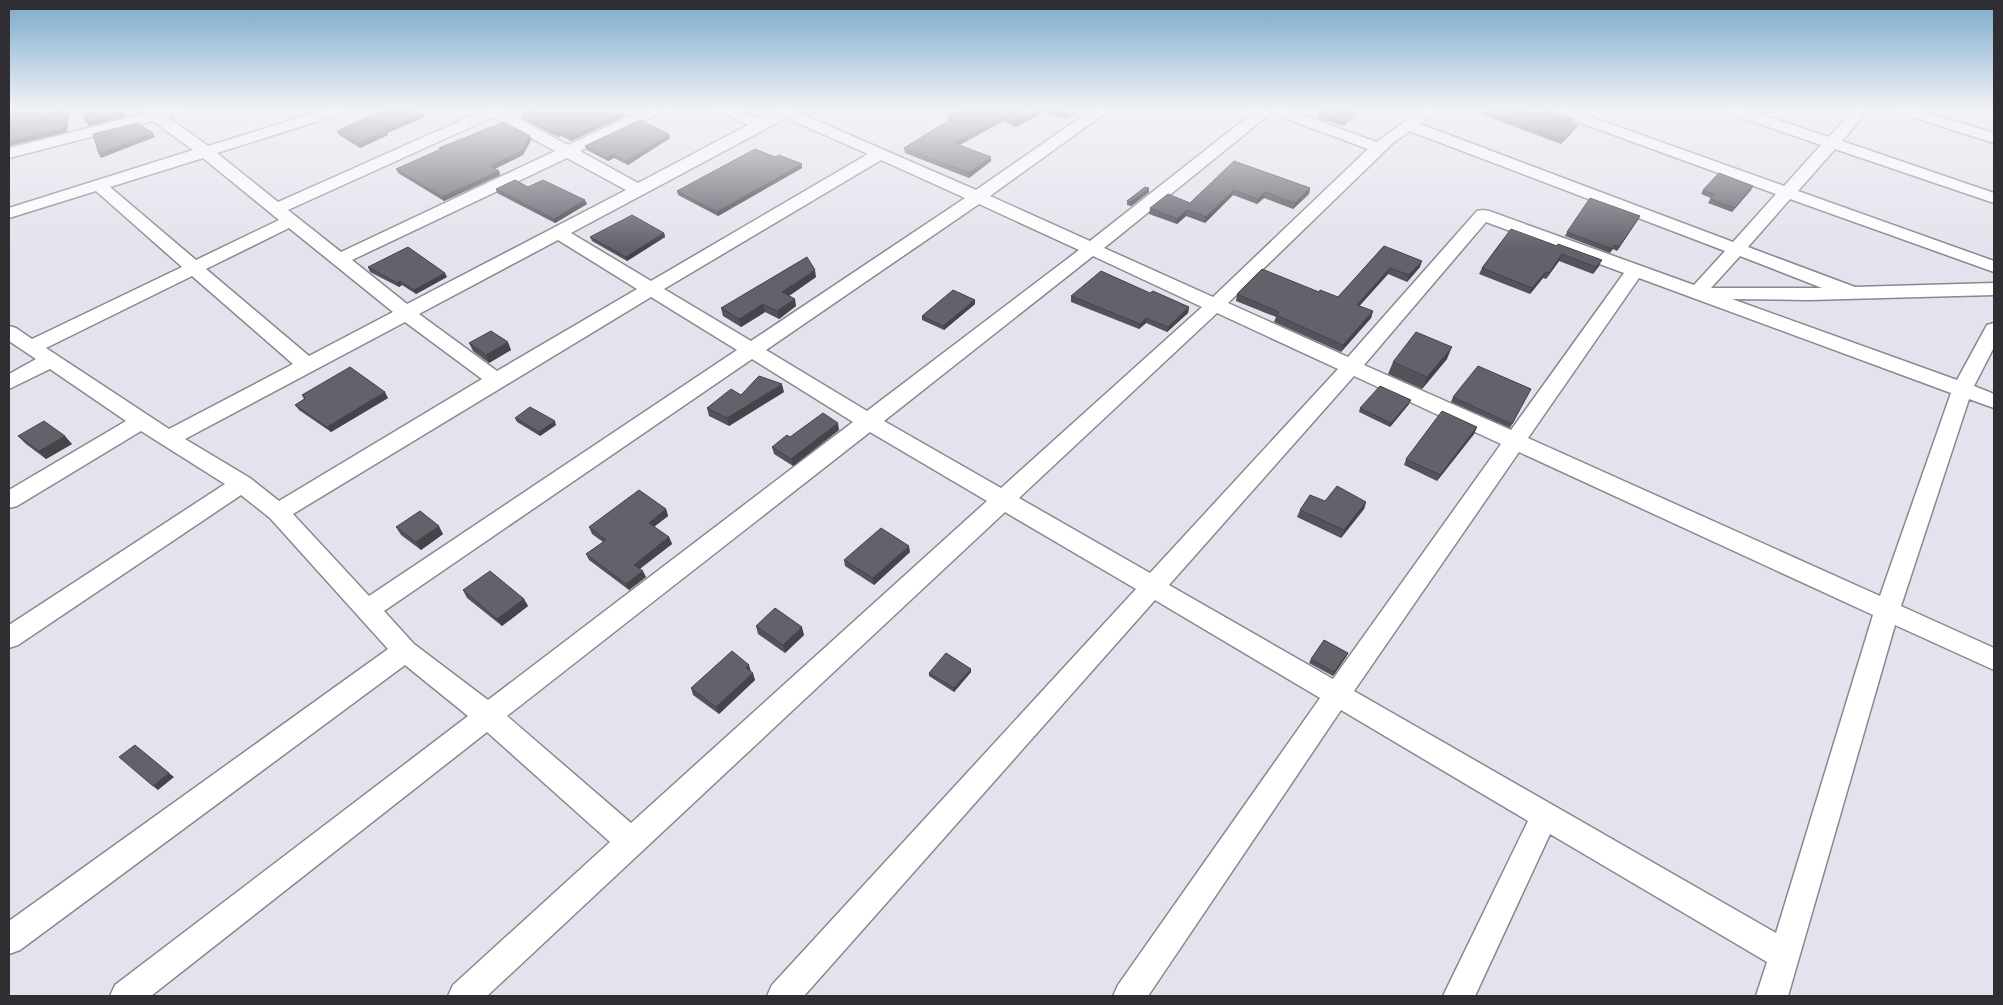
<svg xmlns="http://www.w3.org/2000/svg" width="2003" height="1005" viewBox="0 0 2003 1005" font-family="'IBM Plex Sans',sans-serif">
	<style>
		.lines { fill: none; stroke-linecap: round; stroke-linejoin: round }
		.minor-casing { stroke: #888891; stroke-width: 3 }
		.minor { fill: #fff; fill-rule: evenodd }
		.wall { fill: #53545b }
		.shaded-wall { fill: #44454a }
		.building { fill: #61626a; stroke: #44454a }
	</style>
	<rect width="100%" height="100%" fill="#e3e3ed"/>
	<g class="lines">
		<!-- minor casing -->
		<g class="minor-casing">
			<g id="minor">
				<path d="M139 108H155L159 110 169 108H192L190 111 168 117 208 146 331 108H352L350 111 217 153 278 202 482 111 481 108H499L568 145 648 108H666L664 111 580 151 638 183 748 125 718 111 716 108H734L760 119 782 108H800L797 112 976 190 1094 108H1110L1108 111 990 196 1090 241 1259 108H1285L1376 142 1424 108H1440L1438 111 1420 124 1733 242 1776 194 1548 111 1546 108H1566L1784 186 1821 145 1723 111 1721 108H1742L1829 137 1855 108H1870L1842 141 1994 193V203L1835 149 1798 191 1994 261V272L1790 199 1748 247 1855 287 1994 283V295L1809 300 1732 299 1957 380 1987 325 1994 323V347L1974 386 1994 394V408L1969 399 1901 606 1994 648V670L1895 625 1788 996H1756L1767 962 1550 834 1475 996H1443L1528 821 1341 710 1148 996H1113L1118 985 1320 698 1155 600 804 996H767L772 985 1136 589 1005 512 487 996H448L453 985 610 842 487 732 151 996H110L115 985 468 716 405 665 20 950 9 954V921L388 649 270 518 241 495 18 645 9 648V625L225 484 141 431 17 506 9 508V490L126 421 50 369 9 389V374L36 359 9 341V326L16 328 32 339 182 267 96 191 9 218V208L193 150 153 121 9 158V148L144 114ZM1271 113 1368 149 1213 297 1104 248ZM493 117 555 151 341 252 288 210ZM786 118 868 154 651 281 571 233ZM1410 131 1725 251 1694 285 1489 211 1483 210 1477 211 1348 357 1228 303 1393 143ZM203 158 279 220 196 260 110 187ZM567 158 626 190 407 304 352 260ZM881 160 965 198 751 341 664 289ZM979 204 1079 250 867 411 766 350ZM1486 222 1624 273 1511 430 1364 365ZM289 228 393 312 309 356 206 269ZM558 240 637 289 497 371 419 314ZM1093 256 1202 307 1001 488 884 421ZM1740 256 1822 288H1711ZM192 276 293 364 169 429 46 348ZM1639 278 1951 393 1880 596 1528 438ZM651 297 737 350 369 596 293 514ZM1217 313 1338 369 1150 573 1019 498ZM405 322 482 379 279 501 250 478 185 439ZM752 359 853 422 488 700 414 644 384 611ZM1354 376 1501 444 1333 679 1169 585ZM870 432 987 501 631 823 507 716ZM1519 452 1873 615 1776 933 1354 691Z"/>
				<polygon points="1890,108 1912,108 1994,133 1994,143 1893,111"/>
			</g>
		</g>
		<!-- minor -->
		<use href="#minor" class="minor"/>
	</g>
	<!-- wall -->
	<g class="wall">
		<polygon points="301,108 317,108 307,112"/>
		<polygon points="960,108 1083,108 1067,119 1046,112 1015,127 1003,121 960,145 991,161 969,178 905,153 904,148 950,120 948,119 947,115"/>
		<polygon points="1361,108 1344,126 1317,118 1318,114"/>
		<polygon points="1481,110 1572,123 1576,128 1561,144 1480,114"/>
		<polygon points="424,113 425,117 387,133 388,135 360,148 339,135 337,131"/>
		<polygon points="521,115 625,116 571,141 561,136 558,137 523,119"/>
		<polygon points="530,136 531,140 523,155 495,169 499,171 500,175 444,201 398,173 396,169 440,150 439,148"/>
		<polygon points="670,138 628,165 614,158 608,161 587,150 585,146"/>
		<polygon points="775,157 802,168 718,216 678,195 677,191"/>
		<polygon points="1234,161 1310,188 1309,194 1293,209 1264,198 1257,204 1233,195 1205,223 1186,216 1177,224 1149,214 1150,208 1190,203"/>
		<polygon points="528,187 587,204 555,223 497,193 496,189"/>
		<polygon points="1703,190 1751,190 1732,212 1708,203 1711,198 1701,194"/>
		<polygon points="1149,192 1131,206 1127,205 1127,201"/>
		<polygon points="1640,216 1617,251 1613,249 1610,253 1565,236 1567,232"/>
		<polygon points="1511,229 1599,266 1593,274 1559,261 1546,279 1543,278 1530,294 1479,274 1482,268"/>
		<polygon points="664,233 665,237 627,261 592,241 590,237"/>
		<polygon points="1384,246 1420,267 1407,282 1388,274 1359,306 1373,311 1371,318 1341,352 1274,322 1276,317 1236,301 1237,294 1319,292 1338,297"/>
		<polygon points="368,267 447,277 416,294 402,285 399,287 370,272"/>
		<polygon points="816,277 789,296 796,306 779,319 765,312 741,327 723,316 721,308"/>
		<polygon points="1150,293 1189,307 1188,313 1167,332 1146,323 1139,329 1071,302 1071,296"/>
		<polygon points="975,300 975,304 944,330 922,320 922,316"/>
		<polygon points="469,343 511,350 489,363 473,351"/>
		<polygon points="1447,359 1422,389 1388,374 1393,362"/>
		<polygon points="1531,389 1510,428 1451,402 1453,397"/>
		<polygon points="784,392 729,426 709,416 707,408 741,395"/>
		<polygon points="302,395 388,398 331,432 299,410 295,405 304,399"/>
		<polygon points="1409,404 1390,427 1359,412 1360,408"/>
		<polygon points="515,418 556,425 540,436 517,422"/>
		<polygon points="1477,427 1474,434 1437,481 1404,465 1406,459"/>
		<polygon points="839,430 793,466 774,454 772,447 790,437"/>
		<polygon points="18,436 72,444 46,459 26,444"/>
		<polygon points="1366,502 1364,509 1341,538 1297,517 1300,510"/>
		<polygon points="666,509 668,516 654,527 669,537 672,544 640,569 646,577 629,590 589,560 586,554 603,542 592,534 589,527"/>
		<polygon points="396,527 443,534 421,550 401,535"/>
		<polygon points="910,552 874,585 845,566 844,560"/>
		<polygon points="463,590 524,599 528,606 502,626 467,598"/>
		<polygon points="756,626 804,635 785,653 758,634"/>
		<polygon points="1348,653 1346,657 1333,676 1309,663 1311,659"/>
		<polygon points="751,672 755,680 719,714 693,695 691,688"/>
		<polygon points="971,672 954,692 929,676 929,673"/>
	</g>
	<!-- shaded-wall -->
	<g class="shaded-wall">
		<polygon points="67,108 69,112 67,132 9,146 9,142"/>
		<polygon points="306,108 317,108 307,112"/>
		<polygon points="1045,108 1046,108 1046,112 1015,127 1015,122"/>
		<polygon points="1077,108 1083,108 1067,119 1067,115"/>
		<polygon points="1359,108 1361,108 1344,126 1345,122"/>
		<polygon points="123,113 125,117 89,126 86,122"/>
		<polygon points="424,113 425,117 387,133 388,135 360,148 358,144 384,130"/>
		<polygon points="624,113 625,116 571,141 570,137"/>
		<polygon points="1003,117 1003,121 955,147 954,143"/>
		<polygon points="1578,125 1576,128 1561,144 1563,140"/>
		<polygon points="560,132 561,136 558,137 556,134"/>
		<polygon points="153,133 155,137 101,158 99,154"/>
		<polygon points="669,134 670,138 628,165 627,161"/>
		<polygon points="530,136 531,140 523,155 492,170 490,166"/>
		<polygon points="613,154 614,158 608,161 606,158"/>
		<polygon points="991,157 991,161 969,178 969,173"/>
		<polygon points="802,164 802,168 718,216 717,212"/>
		<polygon points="499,171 500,175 444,201 442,197"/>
		<polygon points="1753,186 1751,190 1732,212 1735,208"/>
		<polygon points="1149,188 1149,192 1131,206 1131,202"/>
		<polygon points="1310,188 1309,194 1293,209 1295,203"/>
		<polygon points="1234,190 1233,195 1205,223 1206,217"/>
		<polygon points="1265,192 1264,198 1257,204 1258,199"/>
		<polygon points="585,200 587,204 555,223 554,219"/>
		<polygon points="1187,210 1186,216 1177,224 1177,219"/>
		<polygon points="1640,216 1638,220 1617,251 1619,247"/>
		<polygon points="664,233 665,237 627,261 626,257"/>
		<polygon points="1562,254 1559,261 1546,279 1549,273"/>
		<polygon points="1602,260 1599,266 1593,274 1596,267"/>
		<polygon points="1422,261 1420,267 1407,282 1409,275"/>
		<polygon points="1390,268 1388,274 1355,311 1357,305"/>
		<polygon points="815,270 816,277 783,300 782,292"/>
		<polygon points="1546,272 1543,278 1530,294 1532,288"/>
		<polygon points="445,273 447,277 416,294 414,290"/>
		<polygon points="400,281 402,285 399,287 397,283"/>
		<polygon points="795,299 796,306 779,319 777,311"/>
		<polygon points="975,300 975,304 944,330 943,326"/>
		<polygon points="763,304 765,312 741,327 739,319"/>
		<polygon points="1189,307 1188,313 1167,332 1168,327"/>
		<polygon points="1373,311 1371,318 1341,352 1343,345"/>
		<polygon points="1146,318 1146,323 1139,329 1140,324"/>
		<polygon points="508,342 511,350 489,363 486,355"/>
		<polygon points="1452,347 1447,359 1422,389 1427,377"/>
		<polygon points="782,384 784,392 729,426 727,418"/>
		<polygon points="385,392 388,398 331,432 327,427"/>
		<polygon points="1411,400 1409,404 1390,427 1391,423"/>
		<polygon points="555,421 556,425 540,436 539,432"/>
		<polygon points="838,423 839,430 793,466 791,459"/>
		<polygon points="1477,427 1474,434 1437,481 1440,475"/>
		<polygon points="65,436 72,444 46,459 39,451"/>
		<polygon points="1366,502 1364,509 1341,538 1344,530"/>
		<polygon points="666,509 668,516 651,529 649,523"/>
		<polygon points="439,526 443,534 421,550 416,542"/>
		<polygon points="669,537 672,544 636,571 634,565"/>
		<polygon points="909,546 910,552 874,585 873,578"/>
		<polygon points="643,571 646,577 629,590 626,584"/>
		<polygon points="524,599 528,606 502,626 497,619"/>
		<polygon points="802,627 804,635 785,653 783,645"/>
		<polygon points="1348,653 1346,657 1333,676 1334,672"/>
		<polygon points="749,665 751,672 746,668"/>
		<polygon points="971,669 971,672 954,692 954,688"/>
		<polygon points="753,673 755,680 719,714 716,707"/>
		<polygon points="169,773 174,777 158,790 153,786"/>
	</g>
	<!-- building -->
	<g class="building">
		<polygon points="9,108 32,108 34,114 42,112 43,115 67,108 64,128 9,142"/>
		<polygon points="83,108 115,108 123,113 86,122"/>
		<polygon points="388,108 414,108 424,113 384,130 386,131 358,144 337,131"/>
		<polygon points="539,108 613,108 624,113 570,137 560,132 556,134 521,115"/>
		<polygon points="960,108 1045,108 1015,122 1003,117 954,143 991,157 969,173 904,148 954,117 947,115"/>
		<polygon points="1048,108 1077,108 1067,115"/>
		<polygon points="1323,108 1359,108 1345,122 1318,114"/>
		<polygon points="1484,108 1540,108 1574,119 1571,122 1578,125 1563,140 1481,110"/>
		<polygon points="640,120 669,134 627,161 613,154 606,158 585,146"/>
		<polygon points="504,122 530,136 522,151 490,166 499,171 442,197 396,169 441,149 439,148"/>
		<polygon points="137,123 153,133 99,154 93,134"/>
		<polygon points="755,149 775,157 779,155 802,164 717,212 677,191"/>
		<polygon points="1234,161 1310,188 1295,203 1265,192 1258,199 1234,190 1206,217 1187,210 1177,219 1150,208 1168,194 1190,203"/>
		<polygon points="1719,173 1753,186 1735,208 1710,199 1714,194 1703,190"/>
		<polygon points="515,180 528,187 543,180 585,200 554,219 496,189"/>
		<polygon points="1145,187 1149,188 1131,202 1127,201"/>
		<polygon points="1590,198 1640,216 1619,247 1615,245 1612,249 1567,232"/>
		<polygon points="632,215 664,233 626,257 590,237"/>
		<polygon points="1511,229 1557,246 1558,244 1602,260 1596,267 1562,254 1549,273 1546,272 1532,288 1482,268"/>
		<polygon points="1384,246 1422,261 1409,275 1390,268 1357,305 1373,311 1343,345 1276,315 1279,312 1237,294 1262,269 1319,292 1320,290 1338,297"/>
		<polygon points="408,247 445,273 414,290 400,281 397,283 368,267"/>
		<polygon points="807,257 815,270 782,292 795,299 777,311 763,304 739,319 721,308"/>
		<polygon points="1101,271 1150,293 1153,291 1189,307 1168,327 1146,318 1140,324 1071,296"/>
		<polygon points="953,290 975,300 943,326 922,316"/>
		<polygon points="491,331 508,342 486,355 469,343"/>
		<polygon points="1416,332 1452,347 1427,377 1393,362"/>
		<polygon points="1478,366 1531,389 1512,424 1453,397"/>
		<polygon points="350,367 385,392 327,427 295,405 306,398 302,395"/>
		<polygon points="759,376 782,384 727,418 707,408 731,389 741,395"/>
		<polygon points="1380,386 1411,400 1391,423 1360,408"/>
		<polygon points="530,407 555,421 539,432 515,418"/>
		<polygon points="1442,411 1477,427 1440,475 1406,459"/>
		<polygon points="823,413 838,423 791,459 772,447 787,435 790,437"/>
		<polygon points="44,421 65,436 39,451 18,436"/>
		<polygon points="1337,486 1366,502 1344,530 1300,510 1310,495 1325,501"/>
		<polygon points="639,490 666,509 649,523 669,537 634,565 643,571 626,584 586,554 606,540 589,527"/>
		<polygon points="420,511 439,526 416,542 396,527"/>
		<polygon points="881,528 909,546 873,578 844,560"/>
		<polygon points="490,571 524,599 497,619 463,590"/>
		<polygon points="775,608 802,627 783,645 756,626"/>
		<polygon points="1324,640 1348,653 1334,672 1311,659"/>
		<polygon points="732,651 749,665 746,668 753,673 716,707 691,688"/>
		<polygon points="946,653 971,669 954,688 929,673"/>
		<polygon points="135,745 169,773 153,786 119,757"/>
	</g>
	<!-- sky -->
	<linearGradient id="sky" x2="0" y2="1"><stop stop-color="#79a9ca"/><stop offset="0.44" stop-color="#f2f2f7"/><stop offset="1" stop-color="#f2f2f7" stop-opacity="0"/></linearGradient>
	<rect width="2003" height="248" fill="url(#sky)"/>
	<!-- border -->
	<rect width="2003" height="1005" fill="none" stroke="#2f2f33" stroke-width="20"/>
</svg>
